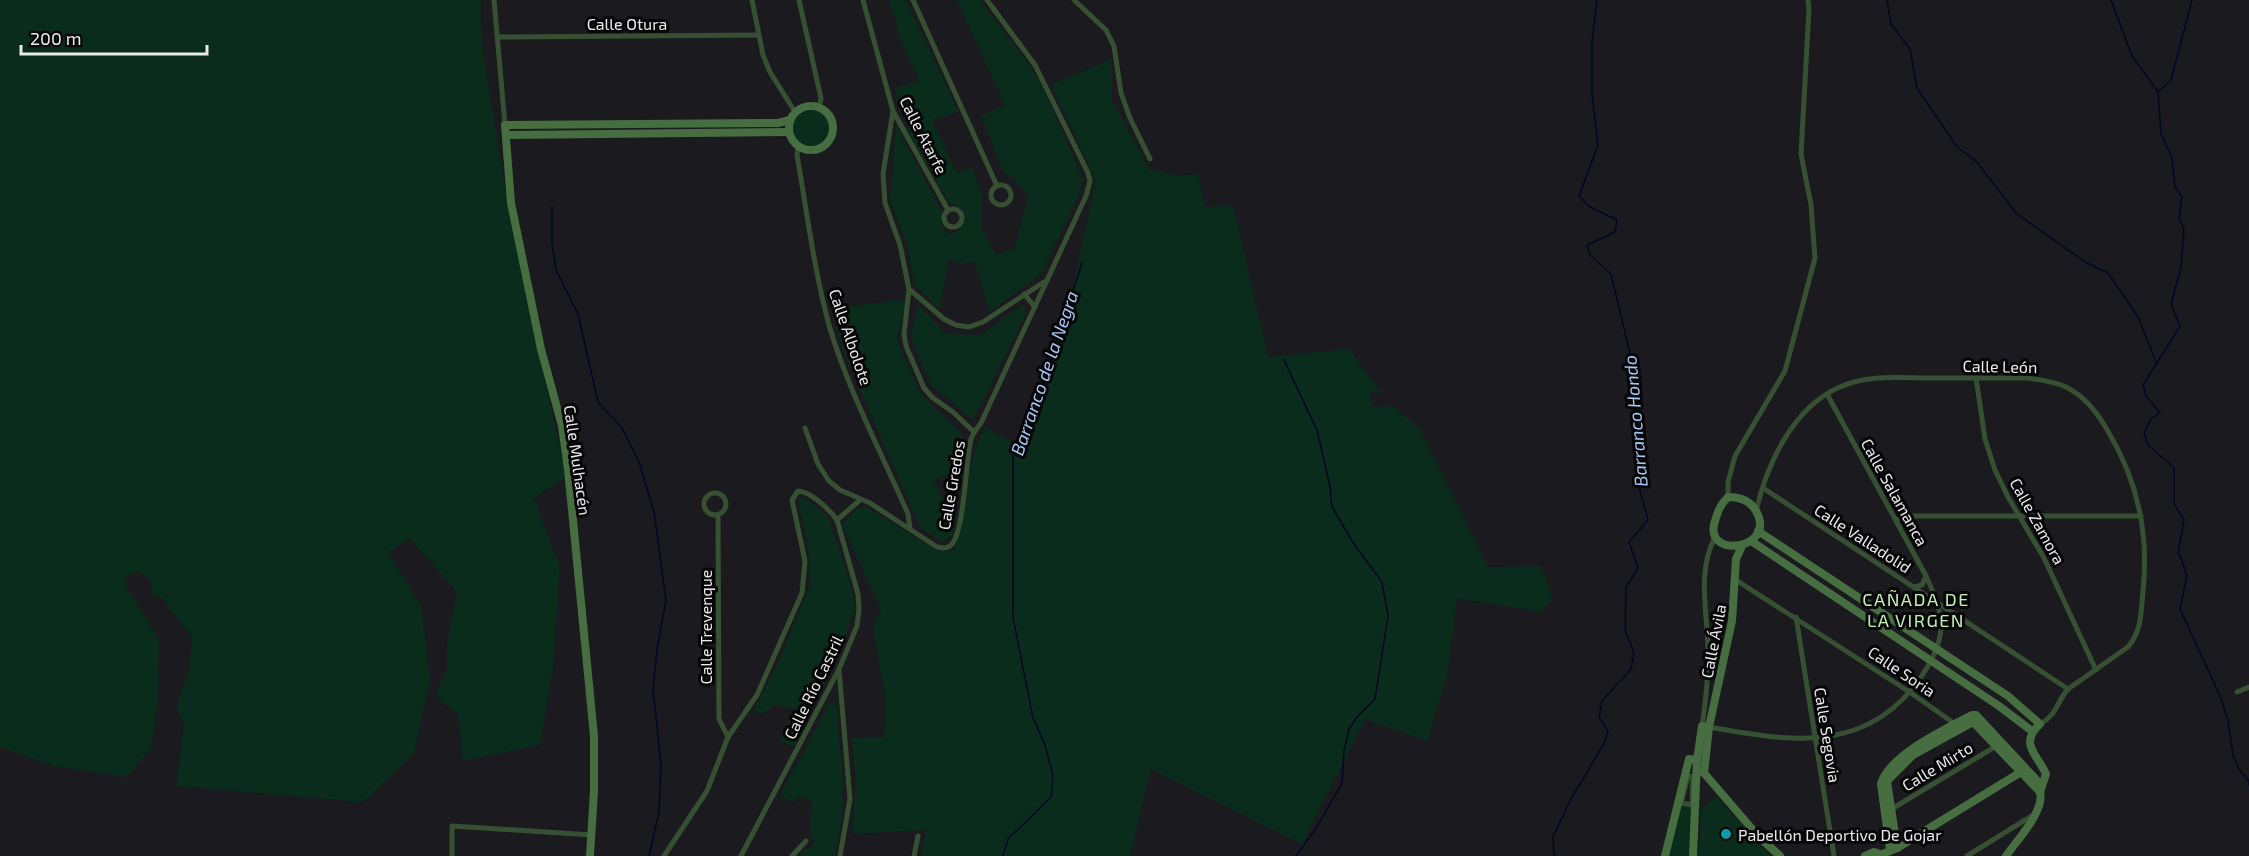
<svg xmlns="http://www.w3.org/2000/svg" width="2249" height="856" viewBox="0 0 2249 856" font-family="'Exo 2',sans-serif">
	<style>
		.green { fill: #0a2c1d }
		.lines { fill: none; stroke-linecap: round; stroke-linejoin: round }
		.stream { stroke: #000823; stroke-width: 1.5 }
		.street { stroke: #375034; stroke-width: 5 }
		.secondary { stroke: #466e41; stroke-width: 8 }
		.culture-dot { fill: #0f9aa8; stroke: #060607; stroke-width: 2 }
		.labels { text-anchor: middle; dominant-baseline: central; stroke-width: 6; stroke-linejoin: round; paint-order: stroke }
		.street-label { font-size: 16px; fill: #eaeaec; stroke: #060607 }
		.poi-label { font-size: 16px; fill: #eaeaec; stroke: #060607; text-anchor: start }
		.water-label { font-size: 18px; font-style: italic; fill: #a5c8f6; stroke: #060607 }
		.neighbourhood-label { font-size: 18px; letter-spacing: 1.5px; fill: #bff1b1; stroke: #060607 }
	</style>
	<rect width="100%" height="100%" fill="#1b1a1e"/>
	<!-- green -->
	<g class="green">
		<path d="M0 0H481C479 44 489 88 496 132 514 248 540 363 567 477L534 498 560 567 553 667 540 745 463 761 458 713 442 702 436 692 447 669V643L457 592 410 539 388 552 421 606 430 679 414 753 363 802 176 786 184 726 176 706 189 671 192 637 163 599 151 594 152 580 138 572 124 577 128 589 159 639 158 700 151 748 127 777 54 766 0 747Z"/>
		<polygon points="889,0 906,0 959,112 932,120 957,173 972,167 981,192 981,226 996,255 1015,249 1028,196 1011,176 1004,174 981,116 1005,105 957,0 980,0 1028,63 1045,92 1083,179 1080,192 1042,273 990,312 974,261 961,264 949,259 939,309 914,284 908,246 890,201 896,125 941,210 941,225 948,235 959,230 966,218 960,207 949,203 909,134 895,88 920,81 898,35 897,24"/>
		<polygon points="1112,59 1112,100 1149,169 1179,176 1198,174 1205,207 1233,205 1268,357 1349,349 1381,392 1369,392 1373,407 1393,406 1420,429 1488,567 1541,566 1553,599 1541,612 1457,598 1448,672 1427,741 1365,719 1302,844 1151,769 1130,856 921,856 926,830 852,834 856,782 852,738 884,737 885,696 873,627 881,610 842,524 858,508 867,507 937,551 955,550 974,452 985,427 1015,444 1053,377 1096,181 1051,85"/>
		<circle cx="811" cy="128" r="18"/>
		<polygon points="906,300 897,340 920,393 955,427 966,441 962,469 934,480 948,511 958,508 952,536 942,542 920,527 841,345 832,308"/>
		<polygon points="1023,304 1026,313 973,420 931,385 911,337 918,305 946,334 981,335"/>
		<polygon points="803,497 828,516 851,584 854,610 843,645 794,747 779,741 795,709 773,705 762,715 754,710 779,661 811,583 808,546 798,501"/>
		<polygon points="836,703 843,781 842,821 835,856 799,856 804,849 813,847 814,841 810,834 812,800 797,797 794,802 780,796 829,704"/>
		<polygon points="1716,796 1770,856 1697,856 1701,828 1700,808 1704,808"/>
		<polygon points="1680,804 1692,806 1690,856 1668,856"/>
	</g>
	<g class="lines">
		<!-- stream -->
		<g class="stream">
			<polyline points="1887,0 1891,24 1910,49 1917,88 1957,147 1976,161 2017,214 2085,262 2108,273 2138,317 2156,362"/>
			<polyline points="2111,0 2132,56 2158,92 2161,134 2172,158 2175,187 2182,196 2179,218 2184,229 2181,267 2171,304 2180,326 2143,385 2146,396 2160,413 2151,419 2144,433 2148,445 2174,468 2174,504 2184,520 2178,553 2181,558 2187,576 2180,609 2221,698 2228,721 2233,755 2239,769 2249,781 2249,785"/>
			<polyline points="2158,92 2171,80 2192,0"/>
			<polyline points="552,206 552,243 556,270 578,314 598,402 622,428 639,462 654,512 666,600 657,649 653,690 661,764 659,812 649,856"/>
			<polyline points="1284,360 1317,430 1330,486 1332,507 1354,544 1382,582 1388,616 1375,699 1357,717 1349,729 1344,751 1342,783 1318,825 1296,856"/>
			<polyline points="1003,856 1008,839 1051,797 1053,776 1045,745 1033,718 1013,617 1013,454 1041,389 1082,263"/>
			<polyline points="1554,856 1553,837 1571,799 1605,742 1608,731 1599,717 1602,701 1631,669 1634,653 1625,630 1626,587 1638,568 1629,542 1648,520 1636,476 1638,443 1632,362 1611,274 1590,255 1587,245 1615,232 1617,220 1590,207 1579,196 1598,145 1592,95 1592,41 1597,0"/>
		</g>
		<!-- street -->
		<g class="street">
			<polyline points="494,0 505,125"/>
			<polyline points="752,0 763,55 770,72 795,112"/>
			<polyline points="799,0 821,98 819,108"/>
			<polyline points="863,0 893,111 948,210"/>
			<polyline points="913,0 997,186"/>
			<polyline points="1074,0 1106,30 1114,46 1121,93 1130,118 1150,159"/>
			<polyline points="497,37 758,35"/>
			<polyline points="893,111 883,174 885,203 900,245 909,289 904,334 906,346 924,388 933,398 953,412 974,432"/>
			<path d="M798 146 797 155C807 212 814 270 829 325 847 388 882 454 908 514L910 528"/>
			<circle cx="1001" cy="195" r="10"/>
			<circle cx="953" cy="218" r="9"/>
			<polyline points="909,289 944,319 956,325 969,327 983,322 1044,282"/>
			<polyline points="1024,294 1035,307"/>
			<polyline points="1976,378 1985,439 1995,470 2008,497 2044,558 2096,670"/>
			<path d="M805 428 818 464 829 481 840 490 870 503 937 547C942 548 947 549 951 545 964 534 966 459 971 439 973 433 977 428 981 423L1086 196 1090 181 1088 173 1035 65 987 0"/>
			<polyline points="1763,488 2068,689"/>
			<circle cx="715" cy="504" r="11"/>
			<polyline points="1728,497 1728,482 1735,456 1785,371 1815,258 1811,205 1801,154 1809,9 1808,0"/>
			<path d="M1756 511C1767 464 1793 407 1840 387 1868 374 1900 378 1930 378 1962 378 1994 378 2026 378 2040 380 2053 381 2066 387 2085 396 2099 415 2109 433 2138 482 2149 535 2143 591 2141 611 2142 631 2128 647L2068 689C2056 703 2057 715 2040 724"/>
			<polyline points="718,515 719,719 728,737"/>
			<polyline points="837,520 860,500"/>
			<polyline points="1896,520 1907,516 2141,516"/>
			<polyline points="1736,580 1911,693 1955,724"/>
			<polyline points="1914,587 1922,585 1926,576"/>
			<polyline points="1796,617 1834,856"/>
			<polyline points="839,670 850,799 840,856"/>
			<polyline points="2237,692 2249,687"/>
			<path d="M1702 726C1706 699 1709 673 1708 647 1707 610 1697 571 1715 537"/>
			<path d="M1709 727C1792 742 1870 755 1923 674 1948 636 1945 616 1926 576L1827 394"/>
			<polygon points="1688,776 1693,777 1692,805 1681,803"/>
			<polyline points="1890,810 1998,745"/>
			<polyline points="452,856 452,826 592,835"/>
			<path d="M664 856 707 791 728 737 757 695 802 593 805 561 792 500 798 491C811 492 829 509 837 520L858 594 859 609 857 626 839 669 741 856"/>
			<polyline points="792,856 806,841"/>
			<polyline points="914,856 918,836"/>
			<polyline points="1967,856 2035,814"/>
		</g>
		<!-- secondary -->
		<g class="secondary">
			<circle cx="811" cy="128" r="22"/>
			<polyline points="506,135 789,132"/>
			<path d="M1728 497C1739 497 1750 500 1756 511 1778 550 1702 560 1715 521 1718 511 1720 505 1728 497Z"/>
			<path d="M1758 531 2008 696 2040 724C2018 744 2038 755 2046 774L2040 792"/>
			<polyline points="1751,541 1999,706 2032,731"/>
			<polyline points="1704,773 1709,727 1732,621 1736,559 1742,546"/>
			<polyline points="1704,773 1759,837 1780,856"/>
			<polyline points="1897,848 1887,781 1913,755 1973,722 2040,792"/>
			<path d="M1890 850 1881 784C1888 756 1947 728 1972 715H1976L2042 786"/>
			<polyline points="590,856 594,791 594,736 568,469 562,426 541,349 511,203 505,125 778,123 790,120"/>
			<polyline points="1665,856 1689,759 1697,760"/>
			<polyline points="1693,856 1697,760 1702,726 1709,727"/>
			<polyline points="1865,856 1874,852 1880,854"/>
			<polyline points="1878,856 1897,848 2021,772"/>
			<path d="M2006 856C2017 840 2045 811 2040 792"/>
		</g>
	</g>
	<!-- markers -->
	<circle class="culture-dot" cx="1726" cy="834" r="6"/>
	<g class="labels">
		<!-- street labels -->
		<g class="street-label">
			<text x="627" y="23">Calle Otura</text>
			<text transform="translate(924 135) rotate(63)">Calle Atarfe</text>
			<text transform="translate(851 337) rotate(71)">Calle Albolote</text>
			<text transform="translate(2000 366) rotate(1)">Calle León</text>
			<text transform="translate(578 460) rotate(82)">Calle Mulhacén</text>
			<text transform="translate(951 485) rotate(-80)">Calle Gredos</text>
			<text transform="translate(1895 492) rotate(61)">Calle Salamanca</text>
			<text transform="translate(2038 521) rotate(61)">Calle Zamora</text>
			<text transform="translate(1863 538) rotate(33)">Calle Valladolid</text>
			<text transform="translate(705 627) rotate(-90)">Calle Trevenque</text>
			<text transform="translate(1713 641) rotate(-79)">Calle Ávila</text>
			<text transform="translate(1902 671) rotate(34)">Calle Soria</text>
			<text transform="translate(813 687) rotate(-64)">Calle Río Castril</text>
			<text transform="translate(1828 735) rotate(81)">Calle Segovia</text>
			<text transform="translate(1937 766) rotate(-31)">Calle Mirto</text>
		</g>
		<!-- poi labels -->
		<g class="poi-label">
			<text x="1738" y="834">Pabellón Deportivo De Gojar</text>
		</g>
		<!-- water labels -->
		<g class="water-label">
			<text transform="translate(1044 373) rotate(-71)">Barranco de la Negra</text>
			<text transform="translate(1635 421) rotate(-95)">Barranco Hondo</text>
		</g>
		<!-- neighbourhood labels -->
		<g class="neighbourhood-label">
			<text x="1916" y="599">CAÑADA DE<tspan x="1916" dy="21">LA VIRGEN</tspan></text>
		</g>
	</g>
	<!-- scale -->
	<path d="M21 45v9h186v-9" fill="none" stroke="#eaeaec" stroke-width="3"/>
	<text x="30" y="45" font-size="18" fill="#eaeaec" stroke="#060607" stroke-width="4.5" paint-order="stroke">200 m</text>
</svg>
